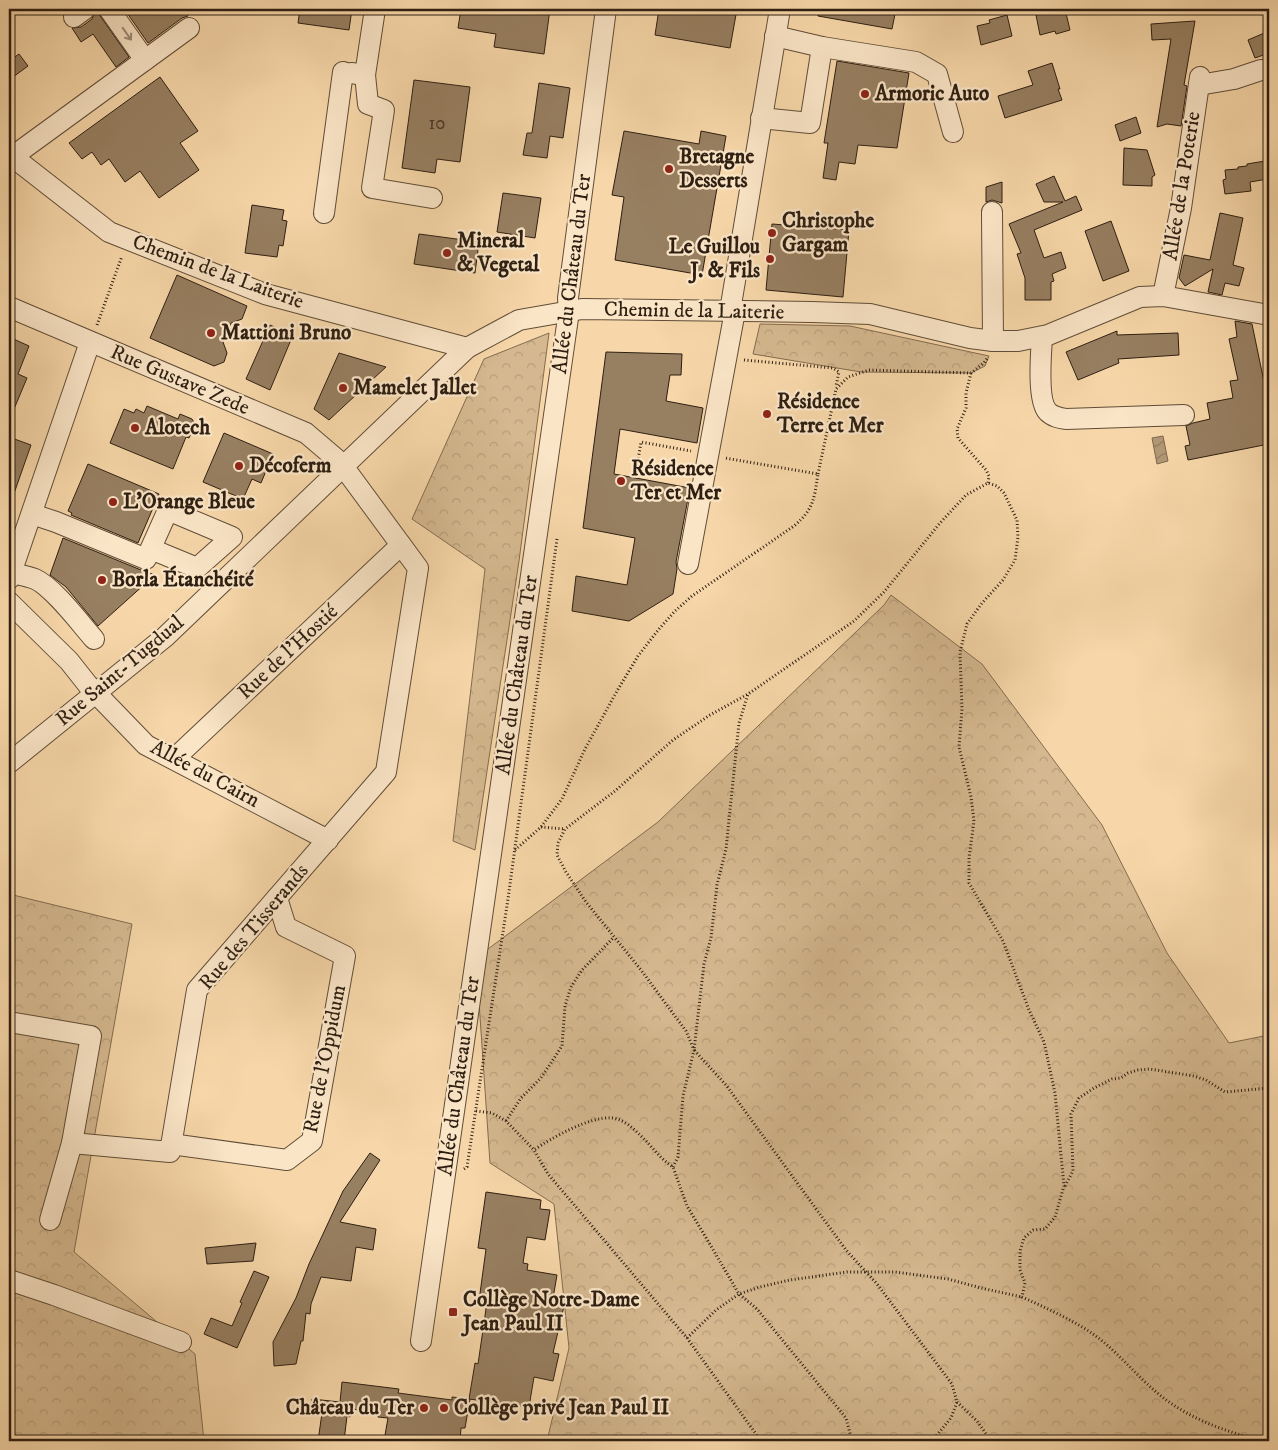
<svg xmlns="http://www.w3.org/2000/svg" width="1278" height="1450" viewBox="0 0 1278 1450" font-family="'IM FELL DW Pica',serif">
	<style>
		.forest { fill: url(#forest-crowns); stroke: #826c50 }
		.water { fill: url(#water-waves); stroke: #7e684e }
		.building { fill: #977f61; stroke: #2e1f12 }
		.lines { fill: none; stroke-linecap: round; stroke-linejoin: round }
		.minor-casing { stroke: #604d38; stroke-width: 22 }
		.path { stroke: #2e1f12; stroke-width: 3; stroke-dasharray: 1 2.5; stroke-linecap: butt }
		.minor { stroke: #fae5c7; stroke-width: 20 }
		.oneway { stroke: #9e8c76 }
		.poi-dot { fill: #8f2418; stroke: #fae5c7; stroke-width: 2 }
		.labels { text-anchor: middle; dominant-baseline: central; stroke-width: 4.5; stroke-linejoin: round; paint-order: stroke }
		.number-label { font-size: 19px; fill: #483726 }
		.poi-label { font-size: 21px; font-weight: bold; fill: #2e1f12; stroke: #fae5c7; text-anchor: start }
		.street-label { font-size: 21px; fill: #2e1f12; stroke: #fae5c7 }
	</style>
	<defs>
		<pattern id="forest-crowns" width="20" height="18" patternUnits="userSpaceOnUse" patternTransform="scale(1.25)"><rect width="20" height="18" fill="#d5b88f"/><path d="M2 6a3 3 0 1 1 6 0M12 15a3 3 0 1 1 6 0" fill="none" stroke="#b79e7a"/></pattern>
		<pattern id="water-waves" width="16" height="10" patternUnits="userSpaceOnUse" patternTransform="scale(1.25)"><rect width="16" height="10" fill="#b39876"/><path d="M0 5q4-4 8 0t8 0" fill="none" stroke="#927b5f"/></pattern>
	</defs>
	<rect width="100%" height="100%" fill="#f7d7a9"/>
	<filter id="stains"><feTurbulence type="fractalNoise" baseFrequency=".004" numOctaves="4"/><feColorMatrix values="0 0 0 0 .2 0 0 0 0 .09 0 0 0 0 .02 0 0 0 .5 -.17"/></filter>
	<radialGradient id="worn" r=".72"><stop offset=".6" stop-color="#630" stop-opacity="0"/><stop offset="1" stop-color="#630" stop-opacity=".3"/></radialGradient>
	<!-- forest -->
	<g class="forest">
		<polygon points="760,324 850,326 989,356 985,366 971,373 861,372 753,354"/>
		<polygon points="549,333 519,561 475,850 453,841 485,569 412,519 484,359"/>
		<polygon points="891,595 982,664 1102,825 1167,953 1229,1043 1269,1035 1269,1441 547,1441 569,1348 554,1204 490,1163 476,958 658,822 884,605"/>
		<polygon points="9,894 132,924 74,1252 195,1354 204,1441 9,1441"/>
	</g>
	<!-- water -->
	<polygon class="water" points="1163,436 1168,461 1157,464 1152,438"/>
	<!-- building -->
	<g class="building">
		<polygon points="127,9 183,9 188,16 182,18 148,43 125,10"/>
		<polygon points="300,9 352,9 349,30 298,23"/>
		<polygon points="461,9 550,9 544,54 494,47 496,34 458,28"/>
		<polygon points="659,9 737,9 730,48 655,35"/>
		<polygon points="818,9 896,9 892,29 818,16"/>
		<polygon points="1065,9 1070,30 1056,34 1055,31 1040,35 1036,15"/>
		<polygon points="96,10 129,57 116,67 93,34 81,42 72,28 81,27 92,19"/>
		<polygon points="1007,15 1012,36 981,45 977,26 990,23 989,20"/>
		<polygon points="1195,21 1184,85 1187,86 1181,126 1167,124 1157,127 1171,39 1152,40 1151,24"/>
		<polygon points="1269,31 1269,53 1255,58 1248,40"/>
		<polygon points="19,54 28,66 9,80 9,61"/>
		<polygon points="837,61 909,73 897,148 858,145 855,164 839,162 836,180 823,178 828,143 824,143"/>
		<polygon points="1052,63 1060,89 1058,89 1062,100 1005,118 998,96 1033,85 1028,71"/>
		<polygon points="160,77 198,131 180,143 199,170 159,198 140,171 125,182 109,159 101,165 92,152 82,159 69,143"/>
		<polygon points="414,80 470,87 460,162 437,159 435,173 402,168"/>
		<polygon points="539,83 570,88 563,138 550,136 547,158 523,155 527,133 532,133"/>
		<polygon points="1136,117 1141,133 1120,141 1115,125"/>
		<polygon points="624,131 699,144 701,131 726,136 702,275 615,260 624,197 612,195"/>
		<polygon points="1124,148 1147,150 1155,175 1152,177 1152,186 1123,185"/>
		<polygon points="1265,161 1268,179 1250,182 1251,191 1225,194 1223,180 1226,179 1225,170 1238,169 1238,167 1247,166 1247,164"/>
		<polygon points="1054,176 1065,201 1076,196 1082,210 1034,230 1044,258 1061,252 1066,268 1052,274 1054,281 1051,282 1051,300 1025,300 1025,278 1017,254 1021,253 1009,224 1063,202 1044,202 1036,184"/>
		<polygon points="1002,182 1002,203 992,200 986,202 986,187"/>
		<polygon points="503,193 541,198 535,238 497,232"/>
		<polygon points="252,205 284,210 282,220 287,221 283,246 279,245 277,257 245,253"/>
		<polygon points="1220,213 1243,218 1233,265 1244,268 1239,286 1225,283 1222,295 1208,292 1213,269 1185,286 1179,278 1184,255 1210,260"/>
		<polygon points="1111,221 1129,271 1103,281 1085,231"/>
		<polygon points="772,224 849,230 843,297 766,290"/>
		<polygon points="419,234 479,242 475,273 414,264"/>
		<polygon points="177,275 247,306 242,319 231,323 223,342 227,353 224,362 214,366 150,338"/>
		<polygon points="1235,321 1252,324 1269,406 1269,444 1188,460 1185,446 1190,445 1186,426 1193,423 1210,419 1207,403 1233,398 1230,381 1238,380 1229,339 1237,337"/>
		<polygon points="270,325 293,335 270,390 246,379"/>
		<polygon points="1117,331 1117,335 1178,333 1179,355 1118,359 1119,363 1078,380 1066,352"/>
		<polygon points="9,337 29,346 18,374 27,378 9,421"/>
		<polygon points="606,352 682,354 681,375 670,375 666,401 703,408 697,443 620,429 614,474 690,488 676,562 677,569 673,594 629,621 572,611 576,576 627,585 635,538 583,528"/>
		<polygon points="339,353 386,367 329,420 314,409"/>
		<polygon points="147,406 178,419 180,414 192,419 195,424 189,438 186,437 173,469 110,443 124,409 134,413 136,409 144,413"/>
		<polygon points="224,433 273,454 261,483 252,479 243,499 203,482"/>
		<polygon points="9,437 31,445 11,502 9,501"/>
		<polygon points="88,464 159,494 138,543 71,515 72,513 68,511"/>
		<polygon points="63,538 141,570 155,575 98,626 66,587 50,575"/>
		<polygon points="370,1153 380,1160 340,1222 376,1229 373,1250 356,1247 351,1281 321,1277 311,1304 310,1314 306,1313 303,1341 301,1341 296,1364 274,1366 273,1342 296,1298 309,1264 343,1191"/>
		<polygon points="486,1192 541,1200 540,1209 550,1210 545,1240 527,1237 523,1263 528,1264 527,1270 557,1275 552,1304 564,1306 553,1353 559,1354 553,1381 534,1377 529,1407 469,1399 475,1363 478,1364 487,1302 479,1301 486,1249 478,1248"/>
		<polygon points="256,1243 253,1261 207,1264 205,1248"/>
		<polygon points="254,1271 269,1277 237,1348 204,1334 211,1318 232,1326 242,1303 240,1302"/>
		<polygon points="342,1382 399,1389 398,1393 452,1400 452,1397 470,1399 465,1428 461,1428 460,1441 384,1441 388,1418 378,1417 378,1412 351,1409 350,1417 347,1416 344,1441 318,1441 322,1413 310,1412 312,1399 340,1402"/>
	</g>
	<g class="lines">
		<!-- minor casing -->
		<g class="minor-casing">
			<g id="minor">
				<polyline points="109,9 145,60"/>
				<polyline points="74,17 85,9"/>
				<polyline points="822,47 916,62 937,74 953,132"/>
				<polyline points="351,73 365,75 375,9"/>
				<polyline points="365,75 368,104 384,110 372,188 432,198"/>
				<polyline points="1199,85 1234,79 1261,70 1269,70"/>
				<polyline points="761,118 810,123 822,47 775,36"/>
				<polyline points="9,154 109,232 265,294 467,348"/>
				<polyline points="12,157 189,28"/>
				<polyline points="992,212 993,341"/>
				<polyline points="324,213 343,72"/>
				<polyline points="1163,296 1181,208 1200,77"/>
				<polyline points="9,307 306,433 340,462 418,568 386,772 197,990 170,1152 72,1143 91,1036 9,1022"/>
				<polyline points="730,311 780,9"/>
				<path d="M1042 337C1041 353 1037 401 1048 412 1053 417 1060 418 1066 419L1184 415"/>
				<polyline points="32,514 56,522 146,559 168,510 232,537 197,568 151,549"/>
				<polyline points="688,564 735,311"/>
				<path d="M12 573C20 575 28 576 35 579 53 587 80 623 94 639"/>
				<polyline points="9,579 90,342"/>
				<polyline points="9,602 69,661 88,685 146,745 328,840"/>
				<polyline points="174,759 401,545"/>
				<polyline points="9,763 165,637 467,348 519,320 582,309 812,312 870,314 970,338 993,341 1018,341 1048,335 1140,297 1163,296 1269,315"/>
				<polyline points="171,1144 287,1160 312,1141 345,956 286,927 277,898"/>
				<polyline points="50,1220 72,1143"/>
				<polyline points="9,1280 54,1295 181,1342"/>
				<polyline points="421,1341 569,311 568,298 606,9"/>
			</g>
		</g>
		<!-- path -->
		<g class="path">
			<polyline points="97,325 122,256"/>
			<polyline points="744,360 833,368 839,372 836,386"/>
			<polyline points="971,373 966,393 966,408 957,429 958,438 986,470 989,476 988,483"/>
			<polyline points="636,472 641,442 691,451"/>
			<polyline points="818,474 836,389 848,377 869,370 971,373 984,363 988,357"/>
			<polyline points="541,827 565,829"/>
			<path d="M515 850 541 827 562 799 585 749 617 691 638 656 659 629 675 611 692 596 794 526C814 509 814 499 818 474L725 458"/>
			<polyline points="476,1111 492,1113 506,1121 534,1150"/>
			<polyline points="506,1121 521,1098 541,1078 562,1046 565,1006 571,987 582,970 614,937"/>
			<polyline points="673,1167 678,1157 683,1096 694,1050 686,1031 641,970 586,902 566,872 557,855 558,843 565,829 615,791 673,740 710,715 748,694"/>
			<polyline points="464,1169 467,1167 508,899 557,539"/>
			<polyline points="1065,1186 1073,1171 1071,1114 1079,1098 1094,1088 1112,1079 1121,1078 1128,1073 1138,1070 1150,1069 1194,1076 1206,1080 1225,1092 1269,1088"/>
			<polyline points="687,1338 716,1310 739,1294 760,1287 790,1280 847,1272 895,1272 948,1279 981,1288 1022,1297"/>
			<polyline points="957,1402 977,1421 991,1441"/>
			<polyline points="696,1436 723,1441"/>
			<path d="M761 1441 687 1338 548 1174 534 1150C551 1138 591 1116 611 1118 622 1118 633 1128 640 1135 652 1146 659 1158 673 1167L687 1206 708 1241 739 1294 757 1309 846 1418 852 1441"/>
			<path d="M932 1441 951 1418 957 1402 952 1384 877 1284 846 1250 726 1085 694 1050 704 964 711 938 717 885 726 849 739 723 748 694 854 621 884 592 940 523 966 495 988 483 997 486 1004 493 1017 520 1018 537 1015 560 1003 580 982 603 967 624 960 652 962 709 959 747 971 797 974 821 969 858V883L1003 941 1029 1010 1044 1042 1055 1093 1064 1186 1055 1217 1045 1229 1033 1230 1024 1238 1020 1251V1270L1025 1283 1022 1297C1046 1308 1071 1319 1093 1334 1115 1349 1135 1374 1155 1391 1186 1418 1224 1431 1262 1441"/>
		</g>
		<!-- minor -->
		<use href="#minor" class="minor"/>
	</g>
	<!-- one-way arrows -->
	<defs><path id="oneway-shaft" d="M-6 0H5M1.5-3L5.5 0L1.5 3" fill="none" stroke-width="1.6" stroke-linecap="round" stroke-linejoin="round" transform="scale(1.25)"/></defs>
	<use class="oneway" href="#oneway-shaft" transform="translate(127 34) rotate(55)"/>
	<!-- markers -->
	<g class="poi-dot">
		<circle cx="865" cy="94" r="5"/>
		<circle cx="669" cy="169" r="5"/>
		<circle cx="772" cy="233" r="5"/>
		<circle cx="447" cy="253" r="5"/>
		<circle cx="770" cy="259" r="5"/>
		<circle cx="211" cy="333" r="5"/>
		<circle cx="343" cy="388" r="5"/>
		<circle cx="767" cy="414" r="5"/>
		<circle cx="135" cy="428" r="5"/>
		<circle cx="239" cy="466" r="5"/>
		<circle cx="621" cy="481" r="5"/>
		<circle cx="113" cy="502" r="5"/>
		<circle cx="102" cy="580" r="5"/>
		<rect x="448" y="1307" width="10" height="10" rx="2.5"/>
		<circle cx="424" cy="1408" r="5"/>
		<circle cx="444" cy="1408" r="5"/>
	</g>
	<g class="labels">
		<!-- number labels -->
		<g class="number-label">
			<text x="437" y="123">10</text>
		</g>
		<!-- poi labels -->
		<g class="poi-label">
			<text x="875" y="94">Armoric Auto</text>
			<text x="679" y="157">Bretagne<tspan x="679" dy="24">Desserts</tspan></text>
			<text x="782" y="221">Christophe<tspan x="782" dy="24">Gargam</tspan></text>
			<text x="457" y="241">Mineral<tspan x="457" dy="24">&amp; Vegetal</tspan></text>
			<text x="760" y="247" text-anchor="end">Le Guillou<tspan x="760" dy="24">J. &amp; Fils</tspan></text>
			<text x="221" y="333">Mattioni Bruno</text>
			<text x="353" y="388">Mamelet Jallet</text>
			<text x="777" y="402">Résidence<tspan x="777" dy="24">Terre et Mer</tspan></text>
			<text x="145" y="428">Alotech</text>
			<text x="249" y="466">Décoferm</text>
			<text x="631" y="469">Résidence<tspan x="631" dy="24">Ter et Mer</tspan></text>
			<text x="123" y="502">L'Orange Bleue</text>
			<text x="112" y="580">Borla Étanchéité</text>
			<text x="463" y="1300">Collège Notre-Dame<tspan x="463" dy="24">Jean Paul II</tspan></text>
			<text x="414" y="1408" text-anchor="end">Château du Ter</text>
			<text x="454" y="1408">Collège privé Jean Paul II</text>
		</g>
		<!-- street labels -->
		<g class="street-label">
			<text transform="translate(1182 186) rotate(-81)">Allée de la Poterie</text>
			<text transform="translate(218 272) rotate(20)">Chemin de la Laiterie</text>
			<text transform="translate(572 274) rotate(-83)">Allée du Château du Ter</text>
			<text transform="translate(694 311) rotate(1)">Chemin de la Laiterie</text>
			<text transform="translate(180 380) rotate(23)">Rue Gustave Zede</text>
			<text transform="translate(288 652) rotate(-43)">Rue de l'Hostié</text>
			<text transform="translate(120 671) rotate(-40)">Rue Saint-Tugdual</text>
			<text transform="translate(517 675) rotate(-82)">Allée du Château du Ter</text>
			<text transform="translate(205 774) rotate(28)">Allée du Cairn</text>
			<text transform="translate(254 927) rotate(-50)">Rue des Tisserands</text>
			<text transform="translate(325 1059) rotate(-79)">Rue de l'Oppidum</text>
			<text transform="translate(459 1076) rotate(-82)">Allée du Château du Ter</text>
		</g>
	</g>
	<!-- margin -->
	<rect width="1278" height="1450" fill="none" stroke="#f7d7a9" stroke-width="30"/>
	<rect x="10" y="10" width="1258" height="1430" fill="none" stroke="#2e1f12" stroke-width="2.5"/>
	<rect x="15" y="15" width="1248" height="1420" fill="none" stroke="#2e1f12"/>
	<rect width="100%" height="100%" filter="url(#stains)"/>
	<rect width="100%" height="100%" fill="url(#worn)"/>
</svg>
